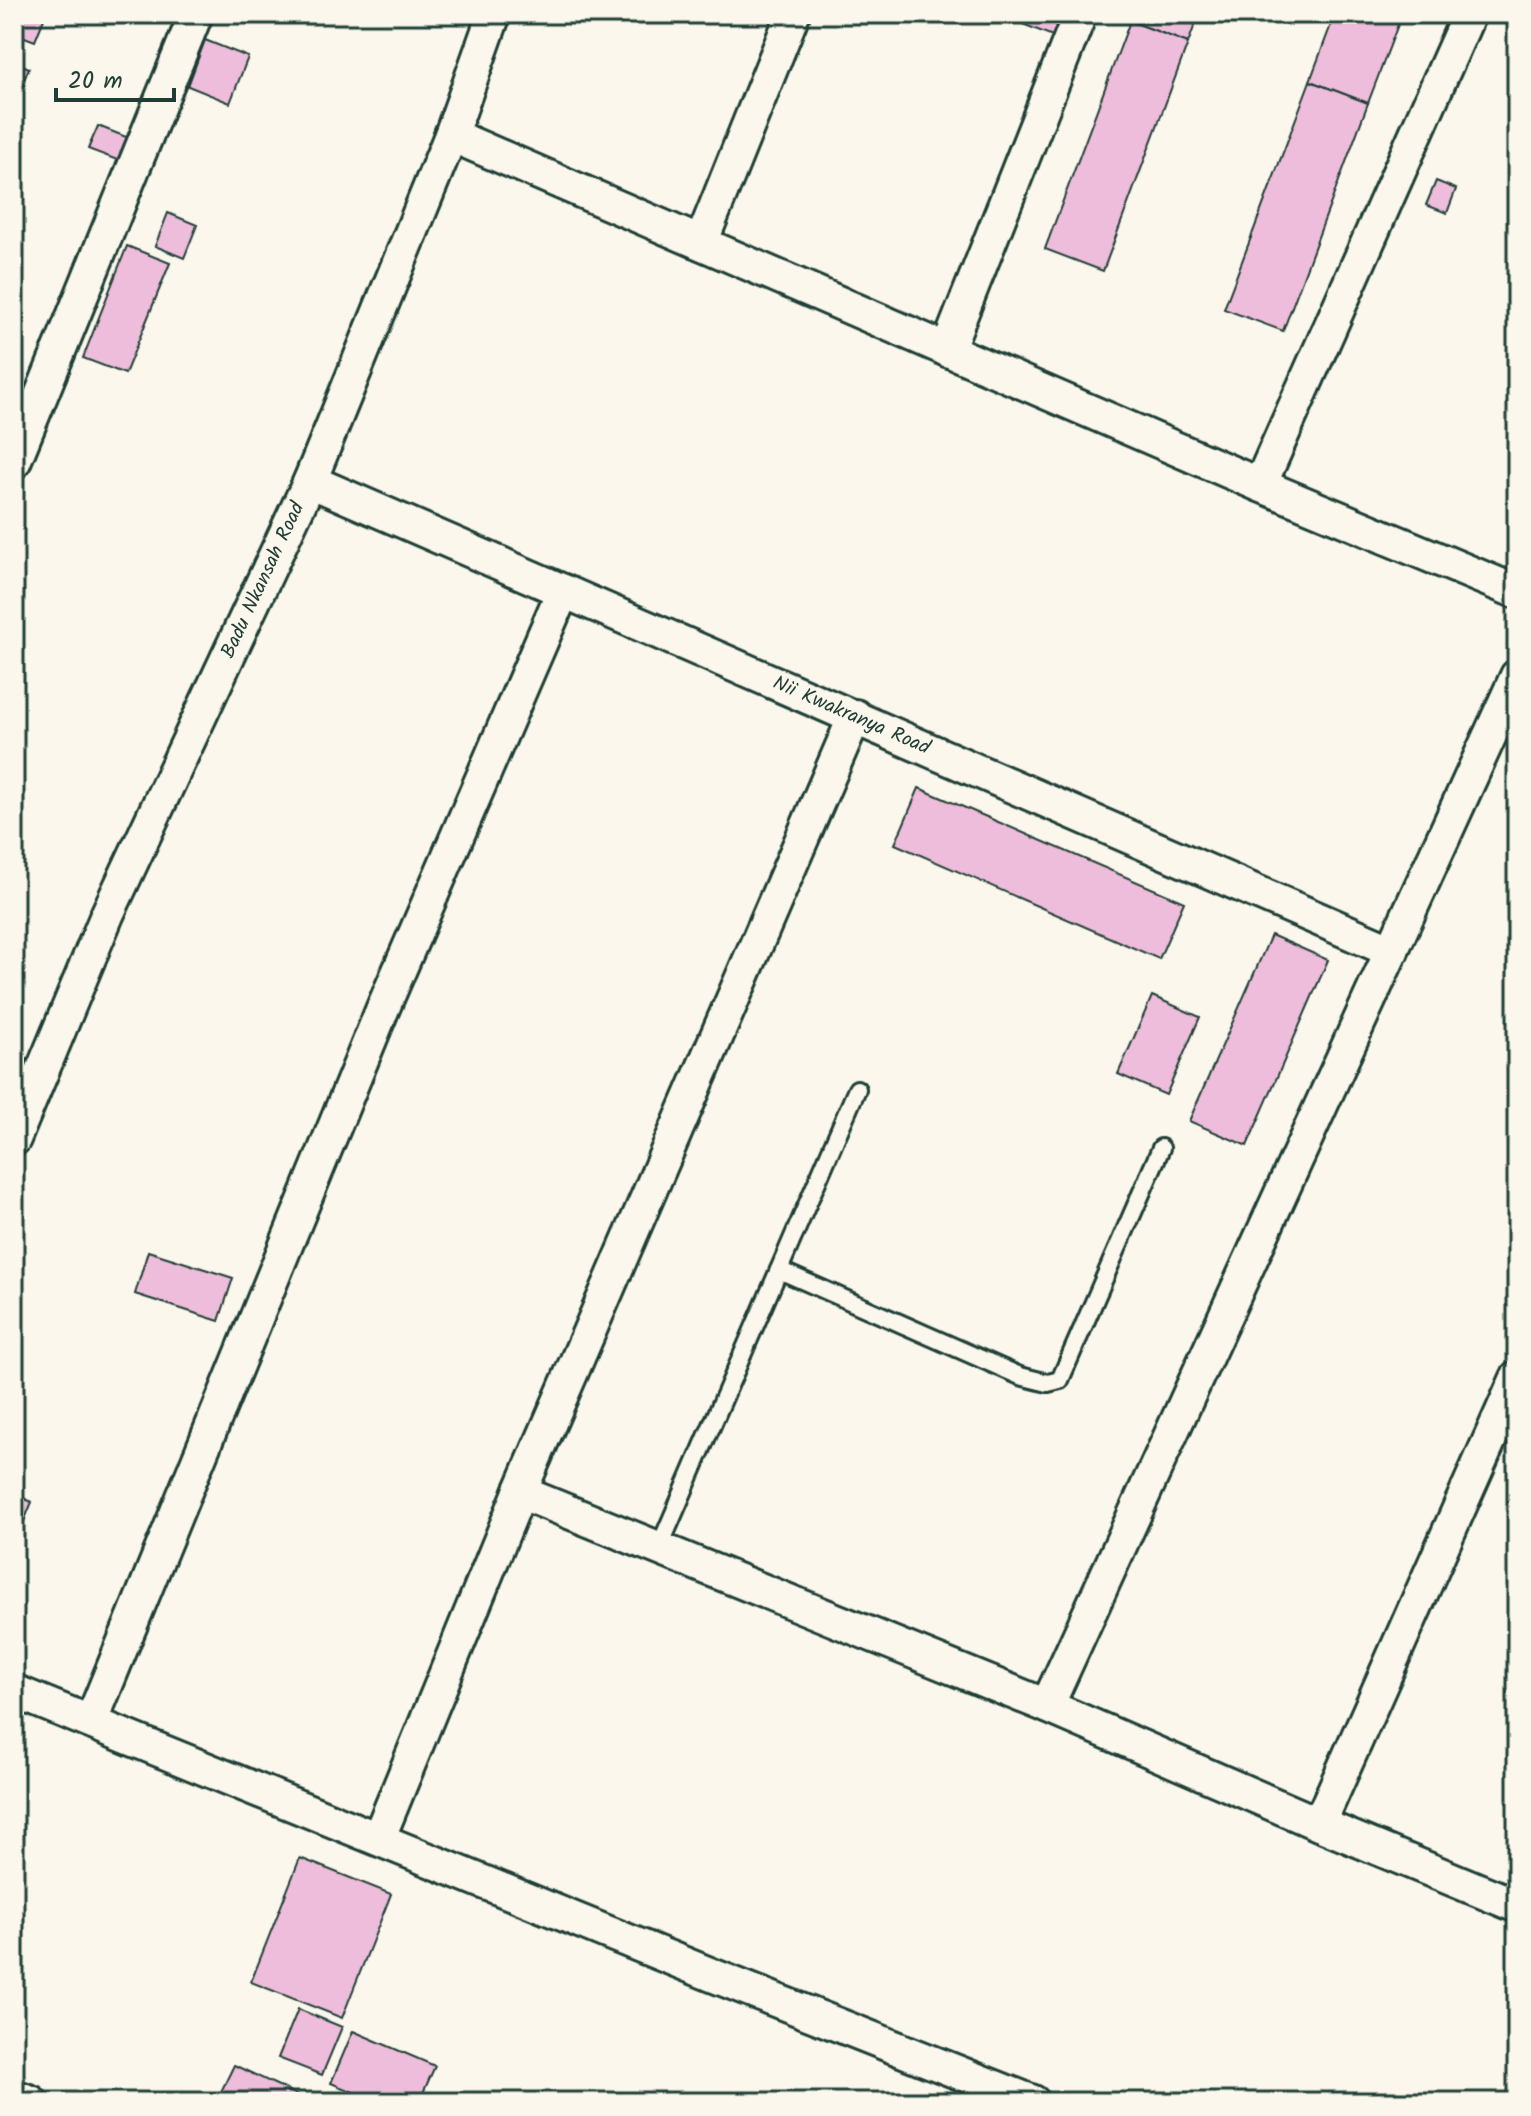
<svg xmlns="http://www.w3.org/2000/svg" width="1531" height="2116" viewBox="0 0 1531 2116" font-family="Kalam,sans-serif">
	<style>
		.building { fill: #efbddc; stroke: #1f3d34; stroke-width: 2 }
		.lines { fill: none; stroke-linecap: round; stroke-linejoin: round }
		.service-casing { stroke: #1f3d34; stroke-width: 22 }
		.minor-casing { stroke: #1f3d34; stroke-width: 38 }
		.service { stroke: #fbf7ec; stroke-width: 16 }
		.minor { stroke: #fbf7ec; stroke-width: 32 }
		.labels { text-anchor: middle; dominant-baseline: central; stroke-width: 7; stroke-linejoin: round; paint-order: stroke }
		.street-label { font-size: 20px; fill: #1f3d34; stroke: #fbf7ec }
	</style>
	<rect width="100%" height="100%" fill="#fbf7ec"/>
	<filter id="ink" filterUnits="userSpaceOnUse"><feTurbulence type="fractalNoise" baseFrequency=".0125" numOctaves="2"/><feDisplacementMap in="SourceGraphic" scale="16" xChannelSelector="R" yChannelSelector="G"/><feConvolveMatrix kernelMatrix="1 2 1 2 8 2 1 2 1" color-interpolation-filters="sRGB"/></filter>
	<g filter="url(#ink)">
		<!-- building -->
		<g class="building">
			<polygon points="14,14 46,14 35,41 14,33"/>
			<polygon points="998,14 1064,14 1055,37"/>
			<polygon points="1133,14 1199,14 1188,43 1130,21"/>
			<polygon points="1335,14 1402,14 1368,103 1310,81"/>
			<polygon points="1130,21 1188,43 1103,271 1045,249"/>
			<polygon points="205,40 248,57 230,103 188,86"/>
			<polygon points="14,61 29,68 14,103"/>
			<polygon points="1310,81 1368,103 1283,331 1224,309"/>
			<polygon points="98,126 134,140 125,163 88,149"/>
			<polygon points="1436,181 1456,189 1447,213 1426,205"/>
			<polygon points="168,213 197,225 184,258 155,246"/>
			<polygon points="127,246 170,263 125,374 83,358"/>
			<polygon points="919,788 1184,902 1159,959 895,844"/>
			<polygon points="1271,935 1328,960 1247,1146 1189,1121"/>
			<polygon points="1152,996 1200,1017 1166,1095 1118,1074"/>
			<polygon points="148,1251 233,1278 219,1321 135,1294"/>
			<polygon points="14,1494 32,1502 14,1545"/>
			<polygon points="300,1858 391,1894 342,2018 251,1982"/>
			<polygon points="298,2009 342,2027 322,2075 278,2058"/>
			<polygon points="353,2031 435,2066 419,2102 377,2102 331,2083"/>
			<polygon points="234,2065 306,2099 305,2102 216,2102"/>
		</g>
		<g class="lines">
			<!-- service casing -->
			<g class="service-casing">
				<g id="service">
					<polyline points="779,1270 1020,1376 1048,1383 1060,1380 1161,1148"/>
					<polyline points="659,1548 857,1089"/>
				</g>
			</g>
			<!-- minor casing -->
			<g class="minor-casing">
				<g id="minor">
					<polyline points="451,135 1260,485 1517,592"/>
					<polyline points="701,243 793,14"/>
					<polyline points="947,350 1080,14"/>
					<polyline points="14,462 196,14"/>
					<path id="s1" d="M310 481 1392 951"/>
					<polyline points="1260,485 1469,14"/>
					<path id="s2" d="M14 1139 107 915 310 481 451 135 494 14"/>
					<polyline points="520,1492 1047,1706 1319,1824 1517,1906"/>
					<polyline points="14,1691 712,1975 1033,2102"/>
					<polyline points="1047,1706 1517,676"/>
					<polyline points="91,1722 383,1008 563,591"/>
					<polyline points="1319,1824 1517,1378"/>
					<polyline points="379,1837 520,1492 855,716"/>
					<polyline points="14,2096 31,2102"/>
				</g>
			</g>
			<!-- service -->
			<use href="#service" class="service"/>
			<!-- minor -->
			<use href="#minor" class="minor"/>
		</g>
	</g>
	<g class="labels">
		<!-- street labels -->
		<g class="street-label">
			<text stroke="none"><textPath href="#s2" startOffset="612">Badu Nkansah Road</textPath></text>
			<text stroke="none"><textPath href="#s1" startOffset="590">Nii Kwakranya Road</textPath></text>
		</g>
	</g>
	<!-- margin -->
	<rect width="1531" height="2116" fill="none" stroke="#fbf7ec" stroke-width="48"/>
	<rect x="24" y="24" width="1483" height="2068" fill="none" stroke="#1f3d34" stroke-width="3" filter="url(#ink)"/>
	<!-- scale -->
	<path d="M56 88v12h118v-12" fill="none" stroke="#1f3d34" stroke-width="4"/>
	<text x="68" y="88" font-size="24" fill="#1f3d34" stroke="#fbf7ec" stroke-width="6" paint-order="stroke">20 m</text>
</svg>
